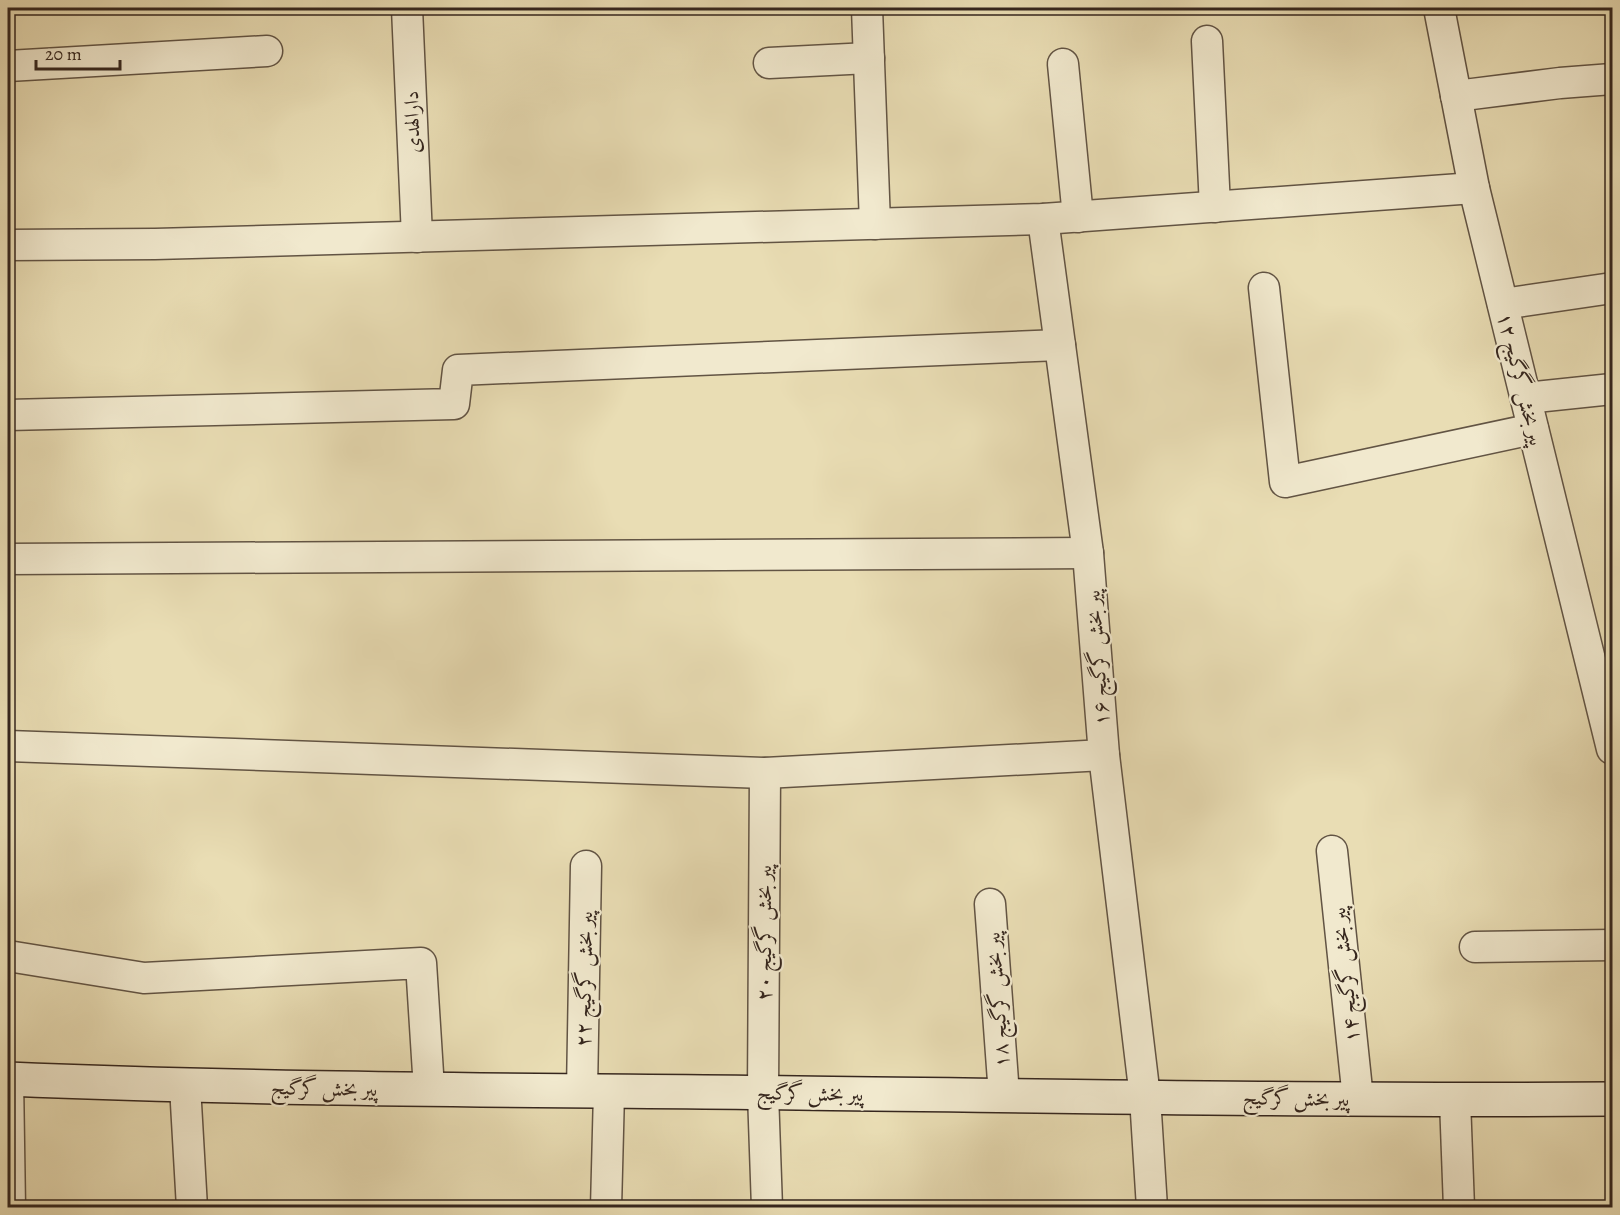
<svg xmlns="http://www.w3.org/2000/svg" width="1620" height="1215" viewBox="0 0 1620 1215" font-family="Alegreya,Amiri,serif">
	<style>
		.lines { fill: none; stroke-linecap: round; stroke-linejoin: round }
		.street-casing { stroke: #625444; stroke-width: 33 }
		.secondary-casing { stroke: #35261e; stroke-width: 36 }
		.street { stroke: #f1e9ce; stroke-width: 30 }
		.secondary { stroke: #f1e9ce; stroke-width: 33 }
		.labels { text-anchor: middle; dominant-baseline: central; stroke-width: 4.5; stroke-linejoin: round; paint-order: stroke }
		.street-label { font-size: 21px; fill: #35261e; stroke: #f1e9ce }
	</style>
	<rect width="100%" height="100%" fill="#e9ddb4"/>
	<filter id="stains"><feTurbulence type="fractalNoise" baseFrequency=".00333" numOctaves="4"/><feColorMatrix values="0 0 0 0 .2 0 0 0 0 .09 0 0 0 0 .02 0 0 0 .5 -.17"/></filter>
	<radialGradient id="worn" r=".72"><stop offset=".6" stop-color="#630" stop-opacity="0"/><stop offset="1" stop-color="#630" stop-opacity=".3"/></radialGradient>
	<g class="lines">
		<!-- street casing -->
		<g class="street-casing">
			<g id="street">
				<polyline points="407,8 417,237"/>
				<polyline points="867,8 875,224"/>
				<polyline points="1439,8 1474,188 1612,749"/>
				<polyline points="1207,41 1215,207"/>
				<polyline points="769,63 869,58"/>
				<polyline points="1063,64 1078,217"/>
				<polyline points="8,66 267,51"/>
				<polyline points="1456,96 1560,83 1612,79"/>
				<polyline points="1043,219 1088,553 1104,755 1145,1097 1152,1208"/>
				<polyline points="8,245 155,244 1043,219 1474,188"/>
				<polyline points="1264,288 1285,482 1533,429"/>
				<polyline points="1503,304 1612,288"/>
				<polyline points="1526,398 1612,389"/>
				<polyline points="8,415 454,404 458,370 1060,345"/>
				<polyline points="8,559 1088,553"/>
				<polyline points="8,746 765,773 1104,755"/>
				<polyline points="765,773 763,1093 767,1208"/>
				<polyline points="1332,851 1358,1099"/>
				<polyline points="990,904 1004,1095"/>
				<polyline points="1475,947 1612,945"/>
				<polyline points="8,956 144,978 421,963 429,1089"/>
				<polyline points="8,1079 10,1208"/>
				<polyline points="185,1086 192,1208"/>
				<polyline points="582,1091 586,866"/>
				<polyline points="1455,1100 1459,1208"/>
				<polyline points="606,1208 609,1092"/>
			</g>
		</g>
		<!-- secondary casing -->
		<g class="secondary-casing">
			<path id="secondary" d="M8 1079C271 1090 534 1090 798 1093 1069 1096 1341 1101 1612 1099"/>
		</g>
		<!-- street -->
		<use href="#street" class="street"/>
		<!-- secondary -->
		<use href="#secondary" class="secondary"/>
	</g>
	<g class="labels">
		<!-- street labels -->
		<g class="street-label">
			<text transform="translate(412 122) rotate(-92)">دارالهدی</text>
			<text transform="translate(1521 379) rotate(76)">پیر بخش گرگیج ۱۲</text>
			<text transform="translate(1097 658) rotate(-94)">پیر بخش گرگیج ۱۶</text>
			<text transform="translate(764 933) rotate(-90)">پیر بخش گرگیج ۲۰</text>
			<text transform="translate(1345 975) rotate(-96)">پیر بخش گرگیج ۱۴</text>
			<text transform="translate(584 979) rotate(-89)">پیر بخش گرگیج ۲۲</text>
			<text transform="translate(997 1000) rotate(-94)">پیر بخش گرگیج ۱۸</text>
			<text transform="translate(324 1088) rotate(1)">پیر بخش گرگیج</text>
			<text transform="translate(810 1093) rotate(1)">پیر بخش گرگیج</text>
			<text transform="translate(1296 1098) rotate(1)">پیر بخش گرگیج</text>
		</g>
	</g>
	<!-- margin -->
	<rect width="1620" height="1215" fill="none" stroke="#e9ddb4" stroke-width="30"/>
	<rect x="9" y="9" width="1602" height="1197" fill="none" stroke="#35261e" stroke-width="3"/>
	<rect x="15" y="15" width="1590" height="1185" fill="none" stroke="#35261e" stroke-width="1.5"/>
	<!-- scale -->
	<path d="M36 60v9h84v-9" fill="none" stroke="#35261e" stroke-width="3"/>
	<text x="45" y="60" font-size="18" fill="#35261e" stroke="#f1e9ce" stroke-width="4.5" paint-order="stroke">20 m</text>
	<rect width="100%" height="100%" filter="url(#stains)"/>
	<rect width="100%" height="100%" fill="url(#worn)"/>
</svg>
